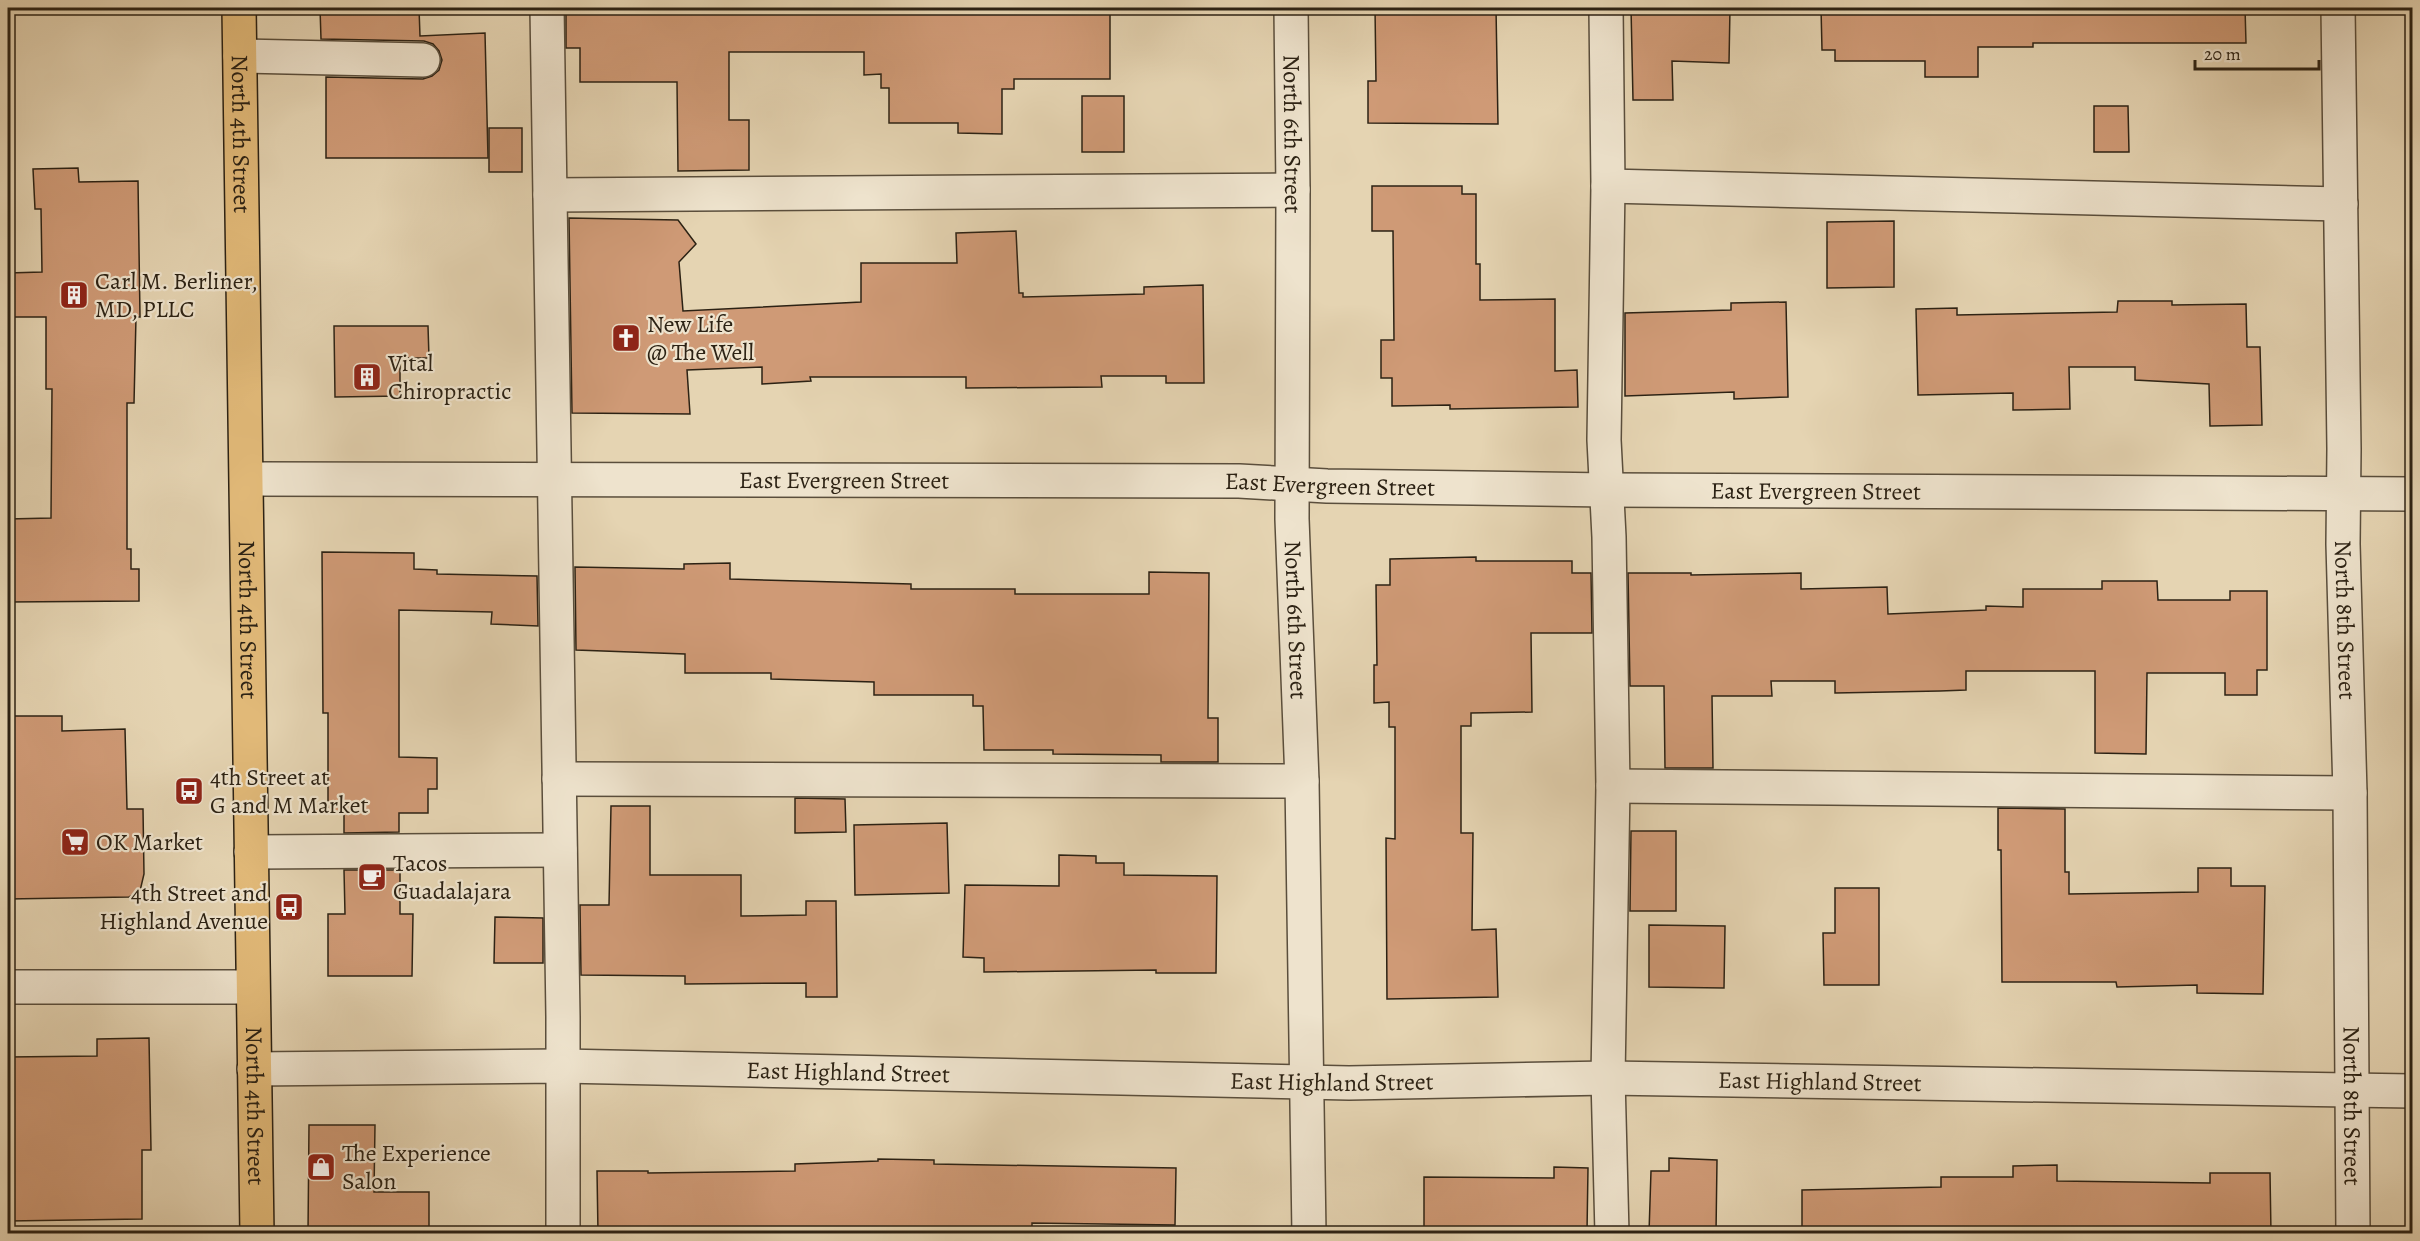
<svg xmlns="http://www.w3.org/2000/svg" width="2420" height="1241" viewBox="0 0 2420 1241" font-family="Alegreya,serif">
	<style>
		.building { fill: #cf9a76; stroke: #2c2214; stroke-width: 1.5 }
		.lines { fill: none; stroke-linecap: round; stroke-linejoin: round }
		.minor-casing { stroke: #5a4e3c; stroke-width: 36 }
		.major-casing { stroke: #2c2214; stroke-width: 36 }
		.minor { stroke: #eee3cd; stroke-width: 33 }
		.major { stroke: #e2ba79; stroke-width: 33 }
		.labels { text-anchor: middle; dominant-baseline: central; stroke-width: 4.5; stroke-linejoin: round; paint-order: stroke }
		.street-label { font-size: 24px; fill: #2c2214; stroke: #eee3cd }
		.poi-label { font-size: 24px; fill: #2c2214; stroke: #eee3cd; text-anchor: start }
	</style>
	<rect width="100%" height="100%" fill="#e5d4b2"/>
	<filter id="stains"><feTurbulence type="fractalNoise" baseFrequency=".00333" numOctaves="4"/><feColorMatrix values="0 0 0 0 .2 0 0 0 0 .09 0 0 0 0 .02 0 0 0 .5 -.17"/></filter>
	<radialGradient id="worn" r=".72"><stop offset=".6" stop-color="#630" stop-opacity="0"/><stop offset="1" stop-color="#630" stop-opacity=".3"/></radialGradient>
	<!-- building -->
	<g class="building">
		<polygon points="320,8 419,8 420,36 485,33 488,158 326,158 326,77 423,79 432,76 439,70 442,60 439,51 433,44 424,41 321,39"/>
		<polygon points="566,8 1110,8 1110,79 1014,79 1014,89 1002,89 1002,134 958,133 958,123 889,123 889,88 881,88 881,74 864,75 864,52 729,52 729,120 749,120 749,170 678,171 677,82 580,82 580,48 566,48"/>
		<polygon points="1375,8 1496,8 1498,124 1368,123 1368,81 1376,81"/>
		<polygon points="1631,8 1730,8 1729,63 1672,61 1673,100 1633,100"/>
		<polygon points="1821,8 2245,8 2246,43 2033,43 2033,47 1978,47 1978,77 1925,77 1925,61 1835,61 1835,50 1822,50"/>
		<rect x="1082" y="96" width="42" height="56"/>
		<polygon points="2094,106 2128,106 2129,152 2094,152"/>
		<rect x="489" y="128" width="33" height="44"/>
		<polygon points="78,168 79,182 138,181 140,317 136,317 134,403 127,403 127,549 131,549 131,569 139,569 139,601 8,602 8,519 51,518 52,389 46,389 46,317 8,317 8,273 42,272 41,209 35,209 33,169"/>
		<polygon points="1372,186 1462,186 1462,194 1476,194 1476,264 1480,264 1480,300 1555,299 1555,371 1577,370 1578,407 1450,409 1450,405 1392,406 1392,378 1381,378 1381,340 1394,340 1393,231 1372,231"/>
		<polygon points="569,218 678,220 696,244 679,262 683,311 861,302 861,263 957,263 956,233 1016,231 1019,293 1023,293 1023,297 1144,294 1144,287 1203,285 1204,383 1166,383 1166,376 1101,376 1102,387 966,388 966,377 810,377 811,381 762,384 762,367 687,370 690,414 572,413"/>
		<polygon points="1894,221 1894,287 1827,288 1827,222"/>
		<polygon points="2118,301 2172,301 2172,305 2246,304 2247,347 2260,347 2262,425 2210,426 2209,384 2135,380 2135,367 2069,367 2070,409 2013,410 2013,393 1918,395 1916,309 1957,308 1957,315 2117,312"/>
		<polygon points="1786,302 1788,397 1734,399 1734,392 1625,396 1625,313 1731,310 1731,303"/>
		<polygon points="334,326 428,326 429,358 400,358 400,396 335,397"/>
		<polygon points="322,552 414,553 414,569 437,570 437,574 537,576 538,626 491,624 492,612 399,610 399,757 437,758 437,789 428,789 428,813 399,813 399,832 344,833 344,812 328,811 328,713 323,713"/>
		<polygon points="1476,557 1476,561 1572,561 1572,573 1591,573 1592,633 1531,633 1532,712 1471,713 1471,726 1461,726 1461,833 1473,833 1472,930 1496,929 1498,997 1387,999 1386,838 1395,839 1395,727 1389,727 1389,702 1374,703 1374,665 1377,665 1376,585 1390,585 1390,559"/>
		<polygon points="730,563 730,579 911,584 911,589 1015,589 1015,594 1149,594 1149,572 1209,573 1208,718 1218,718 1218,762 1161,762 1161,755 1053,754 1053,750 984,750 983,706 973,706 973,695 874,695 874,682 771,679 771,673 685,673 685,654 576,650 575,567 684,569 684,564"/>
		<polygon points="1628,573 1691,573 1691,575 1801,573 1801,589 1887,587 1888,614 1986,610 1986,606 2023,607 2023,589 2102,589 2102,581 2157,581 2158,600 2230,600 2230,591 2267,591 2267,670 2257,670 2257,695 2225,695 2225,673 2147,673 2146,754 2095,753 2095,671 1966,671 1966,690 1940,691 1835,693 1835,681 1771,681 1772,696 1712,696 1713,768 1665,768 1664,686 1630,686"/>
		<polygon points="8,716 62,716 62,731 125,729 127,809 143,809 144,874 140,891 129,897 8,899"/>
		<polygon points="795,798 845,799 846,832 795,833"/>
		<polygon points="611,806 650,806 650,875 741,875 741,916 806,915 806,901 836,901 837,997 806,997 806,983 685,984 685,976 581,975 580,905 609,905"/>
		<polygon points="1998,808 2065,809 2065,872 2069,872 2069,894 2198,892 2198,868 2231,868 2231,886 2265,886 2263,994 2197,993 2197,985 2117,987 2116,982 2002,982 2001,850 1998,850"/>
		<polygon points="947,823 949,893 855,895 854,825"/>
		<polygon points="1631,831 1676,831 1676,911 1630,911"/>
		<polygon points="1059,855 1096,856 1096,863 1124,863 1124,875 1217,876 1216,973 1156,973 1156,970 984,972 984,958 963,957 965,885 1059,886"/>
		<polygon points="344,870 400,870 400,914 413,914 412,976 328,976 328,914 345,914"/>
		<polygon points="1835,888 1879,888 1879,985 1824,985 1823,933 1835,933"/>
		<polygon points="495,917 543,918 543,963 494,963"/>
		<polygon points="1649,925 1725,926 1724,988 1649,987"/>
		<polygon points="149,1038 151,1150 142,1150 142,1219 8,1221 8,1057 97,1056 97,1039"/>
		<polygon points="309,1125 375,1125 374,1192 429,1192 429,1233 308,1233"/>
		<polygon points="1669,1158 1717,1160 1716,1233 1649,1233 1651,1171 1669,1171"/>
		<polygon points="878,1159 934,1160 934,1164 1176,1168 1175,1225 1032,1223 1032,1233 598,1233 597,1171 648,1171 648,1173 795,1171 795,1164 878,1161"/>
		<polygon points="2057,1165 2057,1181 2210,1183 2210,1173 2270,1173 2271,1233 1802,1233 1802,1190 1941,1187 1941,1177 2013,1177 2013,1166"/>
		<polygon points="1554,1167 1588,1168 1587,1232 1424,1230 1424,1177 1554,1178"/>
	</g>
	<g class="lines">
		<!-- minor casing -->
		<g class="minor-casing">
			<g id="minor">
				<polyline points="547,8 563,1017 563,1234"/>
				<path id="s1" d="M1291 8 1293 190 1292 519 1302 781 1309 1234"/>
				<polyline points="1606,8 1608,186 1604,440 1609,537 1613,786 1608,1078 1612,1234"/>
				<path id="s2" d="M2338 8 2344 449 2343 544 2350 793 2353 1234"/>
				<polyline points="240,56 423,60"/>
				<polyline points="1608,186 2341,204"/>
				<polyline points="550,195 1293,190"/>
				<path id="s3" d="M247 479 1239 481 1327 486 1607 490 2412 494"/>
				<polyline points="559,779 1302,781"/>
				<polyline points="1613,786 2350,793"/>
				<polyline points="251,852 560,850"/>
				<polyline points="8,987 252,987"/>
				<path id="s4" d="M254 1069 562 1066 1349 1083 1608 1078 2412 1091"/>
			</g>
		</g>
		<!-- major casing -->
		<g class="major-casing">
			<g id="major">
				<path id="s5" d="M239 8 257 1234"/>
			</g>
		</g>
		<!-- minor -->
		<use href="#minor" class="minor"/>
		<!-- major -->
		<use href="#major" class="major"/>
	</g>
	<!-- icons -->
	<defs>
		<g id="building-square" transform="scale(1.5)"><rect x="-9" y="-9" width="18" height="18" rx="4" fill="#8f2418" stroke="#eee3cd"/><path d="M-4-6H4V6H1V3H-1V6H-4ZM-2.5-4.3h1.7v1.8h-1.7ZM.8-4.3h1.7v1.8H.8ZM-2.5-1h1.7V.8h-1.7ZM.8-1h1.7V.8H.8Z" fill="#fff"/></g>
		<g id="church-square" transform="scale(1.5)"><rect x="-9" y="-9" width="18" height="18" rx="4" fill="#8f2418" stroke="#eee3cd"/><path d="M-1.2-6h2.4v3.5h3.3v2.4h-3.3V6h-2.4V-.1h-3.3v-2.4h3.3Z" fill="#fff"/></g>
		<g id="bus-square" transform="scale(1.5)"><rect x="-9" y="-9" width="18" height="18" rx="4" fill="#8f2418" stroke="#eee3cd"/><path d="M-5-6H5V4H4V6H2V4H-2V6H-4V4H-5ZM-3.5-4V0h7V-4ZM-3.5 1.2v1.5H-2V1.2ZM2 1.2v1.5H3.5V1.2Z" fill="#fff"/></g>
		<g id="supermarket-square" transform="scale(1.5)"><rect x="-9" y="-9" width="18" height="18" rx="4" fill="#8f2418" stroke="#eee3cd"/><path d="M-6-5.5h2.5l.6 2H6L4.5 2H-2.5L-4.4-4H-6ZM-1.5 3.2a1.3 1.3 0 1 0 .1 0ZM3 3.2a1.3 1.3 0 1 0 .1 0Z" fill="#fff"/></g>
		<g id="cafe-square" transform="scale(1.5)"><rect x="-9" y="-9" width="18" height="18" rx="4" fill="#8f2418" stroke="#eee3cd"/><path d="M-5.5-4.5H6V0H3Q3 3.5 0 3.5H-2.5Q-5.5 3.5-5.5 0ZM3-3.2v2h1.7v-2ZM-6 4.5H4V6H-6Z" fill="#fff"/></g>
		<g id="shop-square" transform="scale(1.5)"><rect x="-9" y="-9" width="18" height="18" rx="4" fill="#8f2418" stroke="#eee3cd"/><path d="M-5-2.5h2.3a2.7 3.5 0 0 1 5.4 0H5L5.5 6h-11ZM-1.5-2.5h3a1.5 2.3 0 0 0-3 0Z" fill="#fff"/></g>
	</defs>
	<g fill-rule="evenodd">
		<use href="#building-square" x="74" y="295"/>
		<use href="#church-square" x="626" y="338"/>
		<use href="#building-square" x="367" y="377"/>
		<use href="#bus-square" x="189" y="791"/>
		<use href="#supermarket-square" x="75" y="842"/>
		<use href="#cafe-square" x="372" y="877"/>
		<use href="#bus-square" x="289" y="907"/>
		<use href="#shop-square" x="321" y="1167"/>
	</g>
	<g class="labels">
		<!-- street labels -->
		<g class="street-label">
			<text stroke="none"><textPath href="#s5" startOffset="126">North 4th Street</textPath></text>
			<text stroke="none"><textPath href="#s1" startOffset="126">North 6th Street</textPath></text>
			<text stroke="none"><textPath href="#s3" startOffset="597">East Evergreen Street</textPath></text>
			<text stroke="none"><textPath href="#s3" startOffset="1083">East Evergreen Street</textPath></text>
			<text stroke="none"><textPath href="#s3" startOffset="1569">East Evergreen Street</textPath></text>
			<text stroke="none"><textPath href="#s5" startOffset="612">North 4th Street</textPath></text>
			<text stroke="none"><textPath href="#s2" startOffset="612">North 8th Street</textPath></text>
			<text stroke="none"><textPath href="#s1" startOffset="612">North 6th Street</textPath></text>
			<text stroke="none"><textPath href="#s4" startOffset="594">East Highland Street</textPath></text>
			<text stroke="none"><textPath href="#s4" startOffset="1078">East Highland Street</textPath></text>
			<text stroke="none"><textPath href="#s4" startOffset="1566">East Highland Street</textPath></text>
			<text stroke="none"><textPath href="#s5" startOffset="1098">North 4th Street</textPath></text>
			<text stroke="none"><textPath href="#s2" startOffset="1098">North 8th Street</textPath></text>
		</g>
		<!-- poi labels -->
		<g class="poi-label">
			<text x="95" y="281">Carl M. Berliner,<tspan x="95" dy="28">MD, PLLC</tspan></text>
			<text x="647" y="324">New Life<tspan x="647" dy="28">@ The Well</tspan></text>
			<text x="388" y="363">Vital<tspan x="388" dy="28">Chiropractic</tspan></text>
			<text x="210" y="777">4th Street at<tspan x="210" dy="28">G and M Market</tspan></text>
			<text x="96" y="842">OK Market</text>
			<text x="393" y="863">Tacos<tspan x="393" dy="28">Guadalajara</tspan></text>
			<text x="268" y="893" text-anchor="end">4th Street and<tspan x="268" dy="28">Highland Avenue</tspan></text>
			<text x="342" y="1153">The Experience<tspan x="342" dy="28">Salon</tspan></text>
		</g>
	</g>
	<!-- margin -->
	<rect width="2420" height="1241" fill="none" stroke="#e5d4b2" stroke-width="30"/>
	<rect x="9" y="9" width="2402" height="1223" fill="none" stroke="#2c2214" stroke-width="3"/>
	<rect x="15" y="15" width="2390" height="1211" fill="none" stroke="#2c2214" stroke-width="1.5"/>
	<!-- scale -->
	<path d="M2195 60v9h124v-9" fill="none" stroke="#2c2214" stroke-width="3"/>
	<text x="2204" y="60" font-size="18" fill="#2c2214" stroke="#eee3cd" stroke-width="4.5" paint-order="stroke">20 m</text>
	<rect width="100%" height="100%" filter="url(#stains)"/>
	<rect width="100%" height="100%" fill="url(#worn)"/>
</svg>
